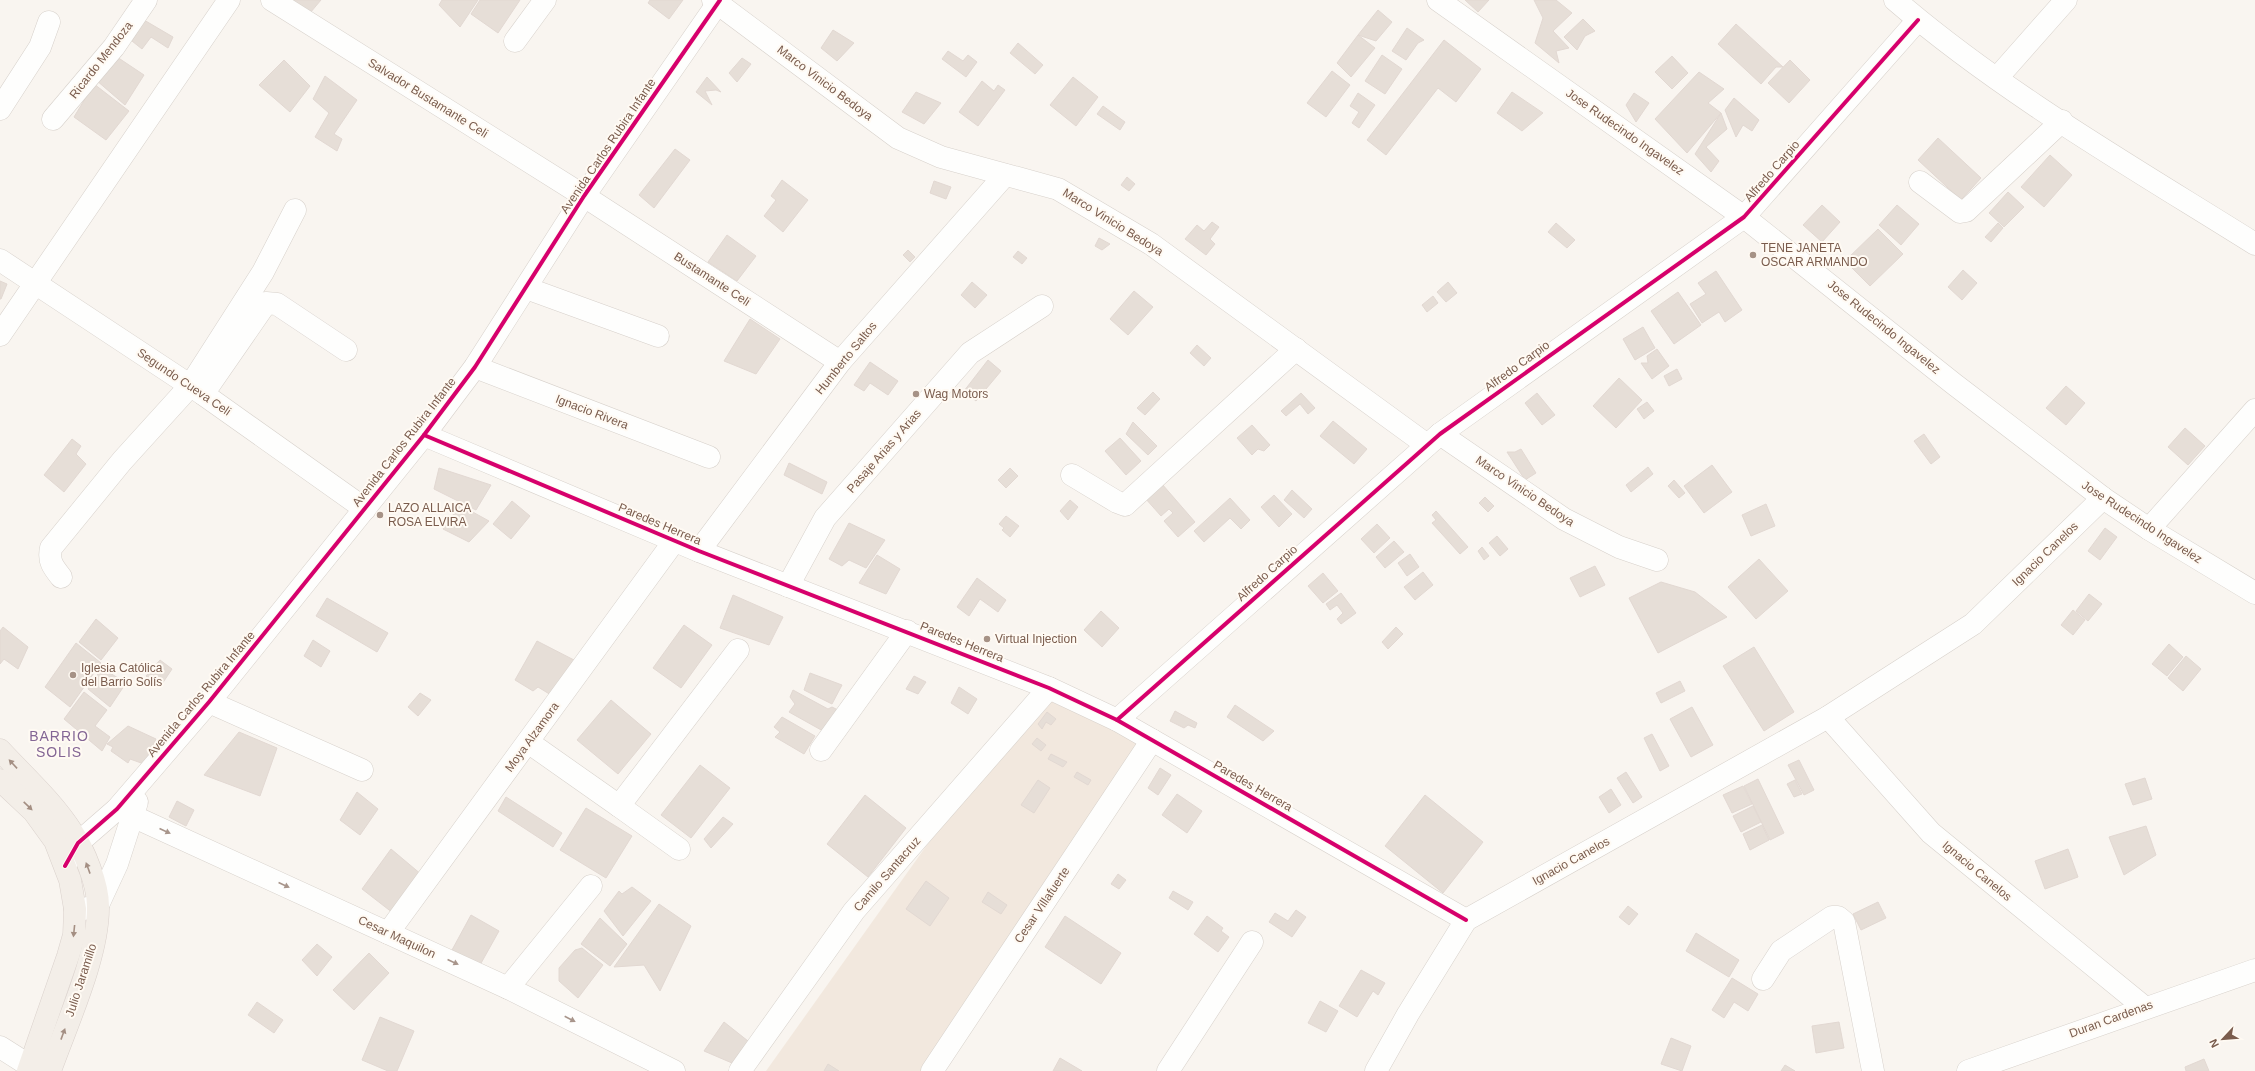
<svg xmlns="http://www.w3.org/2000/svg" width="2255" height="1071" viewBox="0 0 2255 1071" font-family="Arial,sans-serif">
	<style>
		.residential { fill: #f2e8de }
		.building { fill: #e6ded7; stroke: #e2d8d2 }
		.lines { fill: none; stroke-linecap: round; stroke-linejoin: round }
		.minor-casing { stroke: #d7d1cb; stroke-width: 23 }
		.major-casing { stroke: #dad1cc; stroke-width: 23 }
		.minor { stroke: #fefefd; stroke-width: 22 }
		.major { stroke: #f3eee8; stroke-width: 22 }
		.cycleway-casing { stroke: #fffaf3; stroke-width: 6 }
		.cycleway { stroke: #d6006c; stroke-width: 4 }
		.oneway { fill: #a48f83 }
		.oneway2 { fill: #a8958b }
		.poi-dot { fill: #a69286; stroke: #fffaf3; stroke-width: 1.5 }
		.labels { text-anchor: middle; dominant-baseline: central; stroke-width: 4; stroke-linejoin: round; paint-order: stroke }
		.street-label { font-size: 12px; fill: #7a5c4d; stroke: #fffaf3 }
		.poi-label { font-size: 12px; fill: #7a5c4d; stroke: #fffaf3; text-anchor: start }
		.quarter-label { font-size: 14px; letter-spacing: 1px; fill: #846695; stroke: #fffaf3 }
	</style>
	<rect width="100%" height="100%" fill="#f9f5f0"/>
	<!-- residential -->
	<polygon class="residential" points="1048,675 1154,752 927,1071 766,1071"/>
	<!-- building -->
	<g class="building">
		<polygon points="289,0 321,0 310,13"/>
		<polygon points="442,0 478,0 460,27 439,5"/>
		<polygon points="480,0 520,0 498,33 471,14"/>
		<polygon points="650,0 683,0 669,19 648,3"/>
		<polygon points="1465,0 1489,0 1478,12"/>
		<polygon points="1534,0 1556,0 1572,13 1553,31 1569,48 1556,51 1559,63 1535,43 1543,18"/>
		<polygon points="1378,10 1392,22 1376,41 1358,35"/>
		<polygon points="1583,19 1595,31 1585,36 1577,50 1564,37"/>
		<polygon points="144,20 173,37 168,48 151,37 142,49 132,41"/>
		<polygon points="1736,24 1783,67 1776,67 1761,84 1718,44"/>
		<polygon points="1407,28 1424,40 1418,43 1406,60 1392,51"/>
		<polygon points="833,30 854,43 837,61 821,48"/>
		<polygon points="1358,35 1375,48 1351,77 1337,63"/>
		<polygon points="1444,40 1481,69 1456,102 1438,88 1386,155 1367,140"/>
		<polygon points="1018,43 1043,65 1035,74 1010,53"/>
		<polygon points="948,51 963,61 968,55 977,62 966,77 942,59"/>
		<polygon points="114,55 144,75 125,105 96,80"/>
		<polygon points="1382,55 1402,69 1385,94 1365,81"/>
		<polygon points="1672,56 1688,73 1672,89 1655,72"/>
		<polygon points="742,58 751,64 737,82 729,73"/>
		<polygon points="284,60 310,86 290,112 259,85"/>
		<polygon points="1790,60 1810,80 1789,103 1768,83"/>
		<polygon points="1332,71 1350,85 1326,117 1307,103"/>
		<polygon points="1699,72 1724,89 1708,103 1721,113 1687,153 1655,119"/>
		<polygon points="325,76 357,100 334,134 342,139 337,151 315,137 329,113 313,99"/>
		<polygon points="707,77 721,92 716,90 705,91 712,105 696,92"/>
		<polygon points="1073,77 1098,97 1076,126 1050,105"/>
		<polygon points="982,81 994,91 998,85 1005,90 978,126 959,112"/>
		<polygon points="94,84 129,111 106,140 74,117"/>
		<polygon points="916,92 941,103 924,124 902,112"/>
		<polygon points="1512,92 1543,113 1522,131 1497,113"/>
		<polygon points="1358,93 1375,105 1359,128 1352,123 1359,112 1350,106"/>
		<polygon points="1634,93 1649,103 1636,122 1626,105"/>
		<polygon points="1734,98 1759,120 1752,131 1743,125 1736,137 1725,110"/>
		<polygon points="1103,106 1125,122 1120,130 1097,114"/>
		<polygon points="1721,113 1727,129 1706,147 1719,161 1711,172 1695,154"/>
		<polygon points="1938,138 1981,178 1961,200 1918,160"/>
		<polygon points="675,149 690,160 654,208 639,195"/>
		<polygon points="2050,155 2072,175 2044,207 2021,187"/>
		<polygon points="1127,177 1135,184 1129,191 1121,185"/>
		<polygon points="782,180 808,200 783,232 764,216 776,200 771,196"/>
		<polygon points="934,181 951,187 946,199 930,193"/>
		<polygon points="2008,192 2024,207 2004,227 1989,213"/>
		<polygon points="1822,205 1840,222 1822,242 1803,225"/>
		<polygon points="1897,205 1919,224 1901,245 1879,225"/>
		<polygon points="1212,222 1219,227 1210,239 1215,244 1206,255 1185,239 1197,225 1204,231"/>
		<polygon points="1556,223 1575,240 1567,248 1548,232"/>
		<polygon points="1998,223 2003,228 1991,242 1985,237"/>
		<polygon points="1878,229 1903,254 1870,286 1845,261"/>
		<polygon points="727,235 756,256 737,281 708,262"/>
		<polygon points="1099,238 1110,244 1102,250 1095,246"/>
		<polygon points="908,250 915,257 910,262 903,255"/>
		<polygon points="1018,251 1027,258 1022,264 1013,257"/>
		<polygon points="1963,270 1977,283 1962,300 1948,287"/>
		<polygon points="1716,271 1742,310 1725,322 1719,312 1702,323 1690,304 1706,294 1698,283"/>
		<polygon points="0,281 7,284 1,299 0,299"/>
		<polygon points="972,282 987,295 975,308 961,295"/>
		<polygon points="1448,282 1457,293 1446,302 1437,292"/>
		<polygon points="1134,291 1153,307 1128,335 1110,319"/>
		<polygon points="1678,292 1701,325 1674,344 1651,311"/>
		<polygon points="1433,296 1438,303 1427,312 1422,305"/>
		<polygon points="750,319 780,339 756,374 724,361"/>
		<polygon points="1643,327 1655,348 1635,360 1623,339"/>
		<polygon points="1197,345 1211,358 1204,366 1190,353"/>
		<polygon points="1657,349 1669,366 1652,379 1641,363 1648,363 1647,356"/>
		<polygon points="988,360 1001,371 976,401 964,391"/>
		<polygon points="870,362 898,381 888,395 870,383 864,391 854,385"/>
		<polygon points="1677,369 1682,379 1669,386 1664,376"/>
		<polygon points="1619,378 1642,400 1616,428 1593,406"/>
		<polygon points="2066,386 2085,403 2066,425 2046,408"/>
		<polygon points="1153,392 1160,399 1145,415 1137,408"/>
		<polygon points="1301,393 1315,408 1308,414 1300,404 1286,416 1281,411"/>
		<polygon points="1537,393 1555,415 1542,425 1525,403"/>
		<polygon points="1647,402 1654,411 1644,419 1637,409"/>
		<polygon points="1333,421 1367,449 1354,464 1320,436"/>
		<polygon points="1133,422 1157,446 1148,455 1126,434"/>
		<polygon points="1252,425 1270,445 1264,451 1258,449 1252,455 1237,438"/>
		<polygon points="2185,428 2205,446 2188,465 2168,447"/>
		<polygon points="1924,434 1940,457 1931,464 1914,441"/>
		<polygon points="1120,438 1141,461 1126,475 1105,451"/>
		<polygon points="72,439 81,446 76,454 86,464 64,492 44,475"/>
		<polygon points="1521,449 1536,473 1525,480 1507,452 1515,452"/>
		<polygon points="789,463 827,482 822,494 784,475"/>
		<polygon points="1712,465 1732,492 1704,513 1684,486"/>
		<polygon points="1648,467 1653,474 1631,492 1626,485"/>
		<polygon points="439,468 491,485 476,510 434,489"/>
		<polygon points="1010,468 1018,476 1006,488 998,480"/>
		<polygon points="1674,480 1685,493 1679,498 1668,486"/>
		<polygon points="1162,484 1195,522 1178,537 1164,521 1173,513 1169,509 1161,516 1145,498"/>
		<polygon points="1292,490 1312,509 1304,518 1284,500"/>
		<polygon points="1274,495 1292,514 1279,527 1261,507"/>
		<polygon points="1485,497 1494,506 1488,512 1479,503"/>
		<polygon points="1230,498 1250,520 1241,529 1230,518 1204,542 1194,531"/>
		<polygon points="1070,500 1078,507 1068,520 1060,511"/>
		<polygon points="512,501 530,516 511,539 493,524"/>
		<polygon points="1766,504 1775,526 1751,536 1742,515"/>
		<polygon points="460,505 489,521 469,542 443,529"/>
		<polygon points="1436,511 1468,547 1460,554 1432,523 1436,520 1432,515"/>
		<polygon points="1006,516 1019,526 1010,537 1002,530 1004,528 999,524"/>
		<polygon points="849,523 885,540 866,568 849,560 842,566 829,559"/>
		<polygon points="1377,524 1390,538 1374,553 1361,539"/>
		<polygon points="2105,528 2117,537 2100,560 2088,551"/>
		<polygon points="1497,536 1508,549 1500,556 1489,543"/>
		<polygon points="1394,541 1404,552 1385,568 1376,557"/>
		<polygon points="1482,547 1489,556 1484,560 1478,551"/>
		<polygon points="1410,554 1419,567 1407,576 1398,563"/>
		<polygon points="877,555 900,569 886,594 859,583"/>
		<polygon points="1759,559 1788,591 1756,619 1728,587"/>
		<polygon points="1595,566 1605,585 1580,597 1570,578"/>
		<polygon points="1423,572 1433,585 1415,600 1404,587"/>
		<polygon points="1323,573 1338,591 1323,603 1308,586"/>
		<polygon points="977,578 1006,600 998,612 980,599 969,616 957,607"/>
		<polygon points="1661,582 1695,592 1727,617 1658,653 1629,598"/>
		<polygon points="1341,593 1356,613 1341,624 1337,619 1343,613 1337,605 1330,610 1326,604"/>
		<polygon points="2089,594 2102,604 2088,621 2076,611"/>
		<polygon points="733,595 783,617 769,645 720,628"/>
		<polygon points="327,598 388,633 377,652 316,616"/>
		<polygon points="2073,610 2085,620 2073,635 2061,625"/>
		<polygon points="1101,611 1119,628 1102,647 1084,630"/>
		<polygon points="96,619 118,638 101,660 79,642"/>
		<polygon points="684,625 712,645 681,688 653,668"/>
		<polygon points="3,627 28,647 18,669 4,659 0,664 0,631"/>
		<polygon points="1396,627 1403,634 1388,649 1382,642"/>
		<polygon points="313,640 330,651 321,667 304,656"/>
		<polygon points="537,641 574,660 551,695 538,687 533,691 515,680"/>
		<polygon points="76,643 101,663 70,707 45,687"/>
		<polygon points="2169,644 2183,657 2167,676 2152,664"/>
		<polygon points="1754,647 1794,712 1764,731 1723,666"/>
		<polygon points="2186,656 2201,669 2183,691 2168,678"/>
		<polygon points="160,660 172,669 160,687 146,676"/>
		<polygon points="102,668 126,683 110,707 88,689"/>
		<polygon points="810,673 842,685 832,704 804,690"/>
		<polygon points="914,676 926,682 918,694 906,689"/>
		<polygon points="1680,681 1685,691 1661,703 1656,693"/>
		<polygon points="959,687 977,699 968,714 951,703"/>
		<polygon points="793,690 828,709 832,707 838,710 823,731 789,712 795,704 790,697"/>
		<polygon points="84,692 107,710 95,726 110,737 102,751 64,719"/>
		<polygon points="420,693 431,700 418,716 408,707"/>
		<polygon points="611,700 651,734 618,774 577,740"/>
		<polygon points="1235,705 1274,731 1263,741 1227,717"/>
		<polygon points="1692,707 1713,745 1691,757 1670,719"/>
		<polygon points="1175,711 1197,723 1195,728 1188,725 1184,728 1170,721"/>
		<polygon points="1047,712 1056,719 1051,725 1046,722 1042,729 1038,724"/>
		<polygon points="782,717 815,736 804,754 775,737 780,732 774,727"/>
		<polygon points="128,726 156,739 144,764 130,759 128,763 111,751 113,747 107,744"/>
		<polygon points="239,732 277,748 260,796 204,775"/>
		<polygon points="1652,734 1669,766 1660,771 1644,738"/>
		<polygon points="1037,738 1046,745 1041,751 1032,744"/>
		<polygon points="1051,754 1067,762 1063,767 1048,759"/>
		<polygon points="1799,760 1814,790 1804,795 1788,765"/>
		<polygon points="700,765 730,788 691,838 661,815"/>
		<polygon points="1160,768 1171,775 1158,795 1148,788"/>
		<polygon points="1077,772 1091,780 1088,785 1074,777"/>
		<polygon points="1626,772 1642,797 1633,803 1617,778"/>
		<polygon points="2145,778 2152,799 2133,805 2125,784"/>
		<polygon points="1758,779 1784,833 1770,840 1744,786"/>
		<polygon points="1038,780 1050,788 1034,813 1021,805"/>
		<polygon points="1795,780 1802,794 1794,797 1787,784"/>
		<polygon points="1743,786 1752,804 1732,813 1723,795"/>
		<polygon points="1611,789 1621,805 1609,813 1599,797"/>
		<polygon points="357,792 378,809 360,835 340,820"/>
		<polygon points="1177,794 1202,811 1187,833 1162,815"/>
		<polygon points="865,795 906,828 868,877 827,844"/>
		<polygon points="1425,795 1483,842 1443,893 1385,846"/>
		<polygon points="506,797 562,833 553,847 498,811"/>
		<polygon points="177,801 194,810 186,826 169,817"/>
		<polygon points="1753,806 1761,822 1741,832 1733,816"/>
		<polygon points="586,808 632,836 606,878 560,850"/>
		<polygon points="723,817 733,824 711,848 704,839"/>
		<polygon points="1762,825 1769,840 1750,850 1743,834"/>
		<polygon points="2146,826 2156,855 2124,875 2109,837"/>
		<polygon points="391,849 422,875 393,913 362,889"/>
		<polygon points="2068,849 2078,877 2045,889 2035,861"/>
		<polygon points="1118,874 1126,880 1119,889 1111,884"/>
		<polygon points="926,881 949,898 930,926 906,909"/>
		<polygon points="632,887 651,901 623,936 604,911 619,891 622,894"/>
		<polygon points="1173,891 1193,902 1188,910 1169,898"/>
		<polygon points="988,892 1007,905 1001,914 982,902"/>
		<polygon points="1878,902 1886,918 1861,930 1853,914"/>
		<polygon points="659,904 691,926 660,991 644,965 614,967"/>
		<polygon points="1628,906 1638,914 1629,925 1619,917"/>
		<polygon points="1296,910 1306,917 1292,937 1269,922 1275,913 1288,921"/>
		<polygon points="471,915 499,931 480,965 452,950"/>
		<polygon points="1065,916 1121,953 1101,984 1045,947"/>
		<polygon points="1207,916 1223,928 1221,931 1229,937 1218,952 1194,934"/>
		<polygon points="600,918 627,944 610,966 581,944"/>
		<polygon points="1696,933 1739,960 1729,977 1686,951"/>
		<polygon points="317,944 332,957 317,976 302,960"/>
		<polygon points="582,948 603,965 578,998 559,981 559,968 575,950"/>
		<polygon points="369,953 389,973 354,1010 333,990"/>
		<polygon points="1361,970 1385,983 1378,995 1373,991 1357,1017 1339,1006"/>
		<polygon points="1732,978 1758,994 1748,1011 1734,1002 1724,1018 1712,1010"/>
		<polygon points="1320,1001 1338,1011 1326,1032 1308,1023"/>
		<polygon points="257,1002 283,1020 274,1033 248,1015"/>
		<polygon points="380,1017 414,1031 397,1071 388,1071 362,1060"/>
		<polygon points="724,1022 748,1041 732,1063 704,1051"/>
		<polygon points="1839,1022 1844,1048 1816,1053 1812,1026"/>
		<polygon points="1671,1038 1691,1046 1682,1071 1661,1064"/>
		<polygon points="1060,1058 1082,1071 1053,1071"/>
		<polygon points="2204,1059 2209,1071 2186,1071 2185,1067"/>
		<polygon points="828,1064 839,1071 824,1071"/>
		<polygon points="1785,1065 1795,1071 1781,1071"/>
	</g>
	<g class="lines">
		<!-- minor casing -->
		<g class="minor-casing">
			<g id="minor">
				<polyline points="272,0 584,196 840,362"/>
				<polyline points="713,0 898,138 941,157 1058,189 1151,244 1427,445"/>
				<polyline points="1438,0 1744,217 1954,384 2103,498 2149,529 2255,593"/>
				<path d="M1895 0C2003 93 2134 168 2255 244"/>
				<polyline points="515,41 545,0"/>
				<polyline points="1997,78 2066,0"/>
				<polyline points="0,109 40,47 49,22"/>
				<polyline points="53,119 114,47 146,0"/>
				<polyline points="1920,182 1960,212 1966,211 2062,121"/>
				<polyline points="0,260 203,394 365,509"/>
				<polyline points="526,288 658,336"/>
				<polyline points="0,335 229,0"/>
				<polyline points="475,367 709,457"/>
				<polyline points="203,394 266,303 277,304 346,350"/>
				<polyline points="1440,434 1564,519 1619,547 1657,560"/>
				<polyline points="424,435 699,551 1049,688 1117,720 1466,920"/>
				<polyline points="1072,475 1117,502 1125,505 1296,349"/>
				<polyline points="2149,529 2255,410"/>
				<polyline points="699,551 840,362 1005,175"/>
				<path d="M61 577C53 567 48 561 51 548L122 461 190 386 263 272 295 210"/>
				<polyline points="788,586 825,518 970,353 1042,306"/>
				<polyline points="209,702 362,770"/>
				<polyline points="1828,717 1931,833 2144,1007"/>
				<polyline points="1117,720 1440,434 1744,217 1918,20"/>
				<polyline points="528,742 619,806 738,650"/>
				<polyline points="821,750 907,631"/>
				<polyline points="619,806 679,849"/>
				<polyline points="117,809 508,988 674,1071"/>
				<polyline points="69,859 78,843 117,809 209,702 424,435 475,367 584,196 720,0"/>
				<polyline points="75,909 84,909 98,905 117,864 137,802"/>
				<polyline points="388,933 675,540"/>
				<polyline points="1763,979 1781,951 1832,917 1838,917 1844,922 1873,1071"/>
				<polyline points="508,988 591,886"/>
				<polyline points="0,1047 30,1066"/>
				<polyline points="740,1071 854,911 1049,688"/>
				<polyline points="932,1071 1152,740"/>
				<polyline points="1168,1071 1252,942"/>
				<polyline points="1376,1071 1408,1014 1466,920 1828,717 1973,624 2103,498"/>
				<polyline points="1968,1071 2255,970"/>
			</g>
		</g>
		<!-- major casing -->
		<g class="major-casing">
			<g id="major">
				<path d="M0 750C24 776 53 802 72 832 84 850 98 884 98 906 99 955 67 1023 50 1071"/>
				<polyline points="0,780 34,812 55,841 70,880 75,909 74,935 68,956 28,1071"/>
			</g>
		</g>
		<!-- minor -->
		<use href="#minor" class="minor"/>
		<!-- major -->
		<use href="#major" class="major"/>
		<!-- cycleway casing -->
		<g class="cycleway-casing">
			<g id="cycleway">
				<polyline points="424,435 699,551 1049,688 1117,720 1466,920"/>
				<polyline points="1117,720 1440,434 1744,217 1918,20"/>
				<polyline points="65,866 78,843 117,809 209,702 424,435 475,367 584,196 720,0"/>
			</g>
		</g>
		<!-- cycleway -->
		<use href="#cycleway" class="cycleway"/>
	</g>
	<!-- one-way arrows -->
	<defs><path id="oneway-solid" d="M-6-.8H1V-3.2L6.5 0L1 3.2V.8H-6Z"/></defs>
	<g class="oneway">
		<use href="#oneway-solid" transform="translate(13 764) rotate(-133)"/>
		<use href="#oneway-solid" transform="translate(28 806) rotate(44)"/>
		<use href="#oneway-solid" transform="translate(88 868) rotate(-110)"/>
		<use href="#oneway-solid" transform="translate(74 931) rotate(96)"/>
		<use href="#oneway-solid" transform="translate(63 1034) rotate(-70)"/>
	</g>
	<g class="oneway2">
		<use href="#oneway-solid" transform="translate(165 831) rotate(24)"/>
		<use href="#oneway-solid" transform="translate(284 885) rotate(25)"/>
		<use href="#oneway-solid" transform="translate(453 962) rotate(25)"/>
		<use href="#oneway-solid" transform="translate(570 1019) rotate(27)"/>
	</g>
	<!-- markers -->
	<g class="poi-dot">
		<circle cx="1753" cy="255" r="4"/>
		<circle cx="916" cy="394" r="4"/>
		<circle cx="380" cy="515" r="4"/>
		<circle cx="987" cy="639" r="4"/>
		<circle cx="73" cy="675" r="4"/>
	</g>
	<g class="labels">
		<!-- street labels -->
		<g class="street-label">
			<text transform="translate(101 60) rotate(-52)">Ricardo Mendoza</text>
			<text transform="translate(825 83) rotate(37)">Marco Vinicio Bedoya</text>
			<text transform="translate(428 98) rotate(32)">Salvador Bustamante Celi</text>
			<text transform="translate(1625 132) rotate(35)">Jose Rudecindo Ingavelez</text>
			<text transform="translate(608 146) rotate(-56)">Avenida Carlos Rubira Infante</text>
			<text transform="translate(1772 171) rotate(-49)">Alfredo Carpio</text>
			<text transform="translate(1113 222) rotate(32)">Marco Vinicio Bedoya</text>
			<text transform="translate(712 279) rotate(33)">Bustamante Celi</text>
			<text transform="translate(1884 327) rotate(39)">Jose Rudecindo Ingavelez</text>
			<text transform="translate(846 358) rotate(-51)">Humberto Saltos</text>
			<text transform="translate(1517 366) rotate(-36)">Alfredo Carpio</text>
			<text transform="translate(184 382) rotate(34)">Segundo Cueva Celi</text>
			<text transform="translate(592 412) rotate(21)">Ignacio Rivera</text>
			<text transform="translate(404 442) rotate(-52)">Avenida Carlos Rubira Infante</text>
			<text transform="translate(884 451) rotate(-49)">Pasaje Arias y Arias</text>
			<text transform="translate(1525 491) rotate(34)">Marco Vinicio Bedoya</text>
			<text transform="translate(2142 522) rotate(33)">Jose Rudecindo Ingavelez</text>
			<text transform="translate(660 524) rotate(23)">Paredes Herrera</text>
			<text transform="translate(2045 554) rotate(-44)">Ignacio Canelos</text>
			<text transform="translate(1267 573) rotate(-42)">Alfredo Carpio</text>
			<text transform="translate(962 642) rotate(22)">Paredes Herrera</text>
			<text transform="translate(201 694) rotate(-50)">Avenida Carlos Rubira Infante</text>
			<text transform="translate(532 737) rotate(-54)">Moya Alzamora</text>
			<text transform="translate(1253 786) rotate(30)">Paredes Herrera</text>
			<text transform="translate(1571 861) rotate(-29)">Ignacio Canelos</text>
			<text transform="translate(1977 871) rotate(40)">Ignacio Canelos</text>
			<text transform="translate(887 874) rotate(-49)">Camilo Santacruz</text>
			<text transform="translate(1042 905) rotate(-56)">Cesar Villafuerte</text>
			<text transform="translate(397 937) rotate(25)">Cesar Maquilon</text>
			<text transform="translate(81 980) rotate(-72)">Julio Jaramillo</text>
			<text transform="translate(2111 1019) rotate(-20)">Duran Cardenas</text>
		</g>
		<!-- poi labels -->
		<g class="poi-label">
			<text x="1761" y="248">TENE JANETA<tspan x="1761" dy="14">OSCAR ARMANDO</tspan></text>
			<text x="924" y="394">Wag Motors</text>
			<text x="388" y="508">LAZO ALLAICA<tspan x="388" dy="14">ROSA ELVIRA</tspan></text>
			<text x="995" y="639">Virtual Injection</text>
			<text x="81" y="668">Iglesia Católica<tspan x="81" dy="14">del Barrio Solís</tspan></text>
		</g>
		<!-- quarter labels -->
		<g class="quarter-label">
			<text x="59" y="736">BARRIO<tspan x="59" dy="16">SOLIS</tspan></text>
		</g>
	</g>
	<!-- north arrow -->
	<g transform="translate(2223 1039) rotate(244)" stroke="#fffaf3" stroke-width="3" paint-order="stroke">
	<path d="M0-3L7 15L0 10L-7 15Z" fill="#7a5c4d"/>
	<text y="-6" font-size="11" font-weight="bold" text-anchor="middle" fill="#7a5c4d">N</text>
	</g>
</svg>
